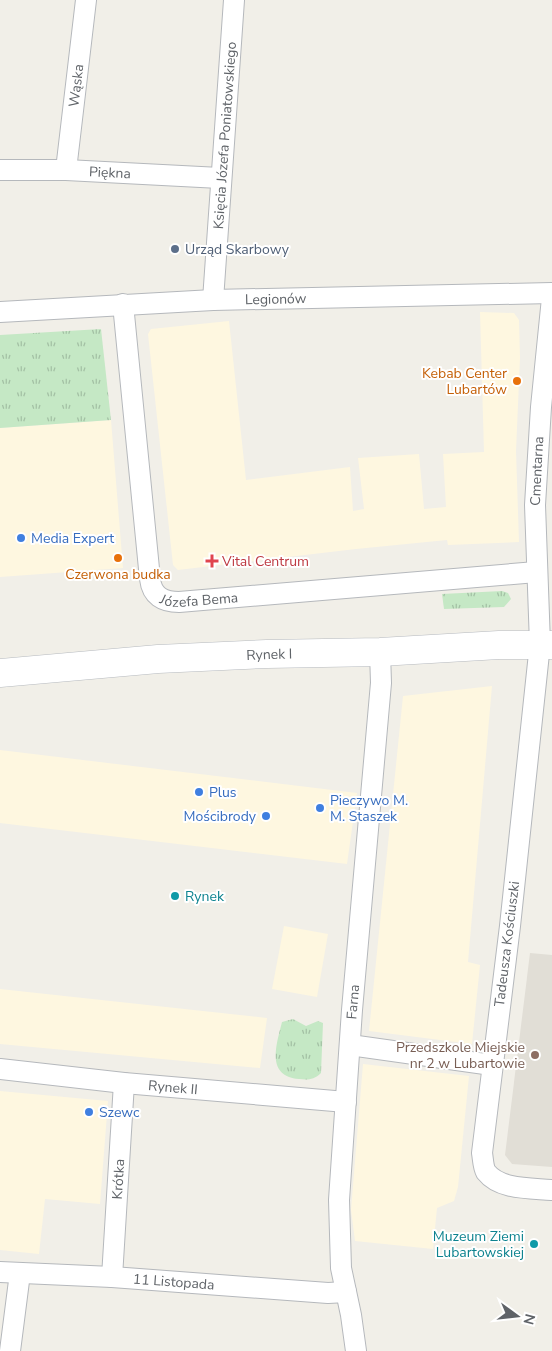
<svg xmlns="http://www.w3.org/2000/svg" width="552" height="1351" viewBox="0 0 552 1351" font-family="'Nunito Sans',sans-serif">
	<style>
		.commercial { fill: #fef7e0 }
		.education { fill: #e1ded6 }
		.grass { fill: url(#grass-tufts) }
		.lines { fill: none; stroke-linecap: round; stroke-linejoin: round }
		.minor-casing { stroke: #b5b8bc; stroke-width: 22 }
		.secondary-casing { stroke: #b6babf; stroke-width: 29 }
		.minor { stroke: #fff; stroke-width: 20 }
		.secondary { stroke: #fff; stroke-width: 28 }
		.service-dot { fill: #5c6f8a; stroke: #fff; stroke-width: 2 }
		.food-dot { fill: #e8710a; stroke: #fff; stroke-width: 2 }
		.shop-dot { fill: #3f7fe0; stroke: #fff; stroke-width: 2 }
		.health-dot { fill: #e0444e; stroke: #fff; stroke-width: 2 }
		.culture-dot { fill: #0f9aa8; stroke: #fff; stroke-width: 2 }
		.education-dot { fill: #8d6e63; stroke: #fff; stroke-width: 2 }
		.labels { text-anchor: middle; dominant-baseline: central; stroke-width: 4; stroke-linejoin: round; paint-order: stroke }
		.street-label { font-size: 14px; fill: #5f6368; stroke: #fff }
		.service-label { font-size: 14px; fill: #4e5e75; stroke: #fff; text-anchor: start }
		.food-label { font-size: 14px; fill: #c56008; stroke: #fff; text-anchor: end }
		.shop-label { font-size: 14px; fill: #366cbe; stroke: #fff; text-anchor: start }
		.health-label { font-size: 14px; fill: #be3a42; stroke: #fff; text-anchor: start }
		.culture-label { font-size: 14px; fill: #0d838f; stroke: #fff; text-anchor: start }
		.education-label { font-size: 14px; fill: #785e54; stroke: #fff; text-anchor: end }
	</style>
	<defs>
		<pattern id="grass-tufts" width="24" height="20" patternUnits="userSpaceOnUse" patternTransform="scale(1.25)"><rect width="24" height="20" fill="#c5e8c5"/><path d="M3 7l-1-3M5 7V3M7 7l1-3M15 17l-1-3M17 17v-4M19 17l1-3" fill="none" stroke="#a3c0a4"/></pattern>
	</defs>
	<rect width="100%" height="100%" fill="#f1efe8"/>
	<!-- commercial -->
	<g class="commercial">
		<polygon points="480,312 514,313 519,320 520,358 516,451 519,542 448,545 447,540 356,549 178,570 173,565 148,334 151,329 229,321 246,480 350,467 353,511 364,509 358,458 419,454 424,509 446,507 443,454 484,452"/>
		<polygon points="111,420 123,568 0,577 0,428"/>
		<polygon points="492,686 468,962 480,965 472,1044 369,1031 403,696"/>
		<polygon points="0,750 357,793 347,864 0,823"/>
		<polygon points="284,926 328,934 317,997 272,989"/>
		<polygon points="0,989 267,1018 260,1068 0,1044"/>
		<polygon points="363,1064 469,1076 458,1187 454,1201 437,1208 433,1249 355,1241 351,1210"/>
		<polygon points="0,1091 108,1101 100,1204 45,1199 39,1254 0,1250"/>
	</g>
	<!-- education -->
	<polygon class="education" points="530,953 552,955 552,1167 512,1164 505,1155"/>
	<!-- grass -->
	<g class="grass">
		<polygon points="101,329 111,420 0,428 0,335"/>
		<polygon points="502,591 508,593 511,599 504,607 444,609 442,594"/>
		<path d="M293 1019 306 1026 318 1021 323 1023 321 1073C314 1080 307 1080 299 1079 266 1076 276 1046 282 1022Z"/>
	</g>
	<g class="lines">
		<!-- minor casing -->
		<g class="minor-casing">
			<g id="minor">
				<path id="s1" d="M0 170H66L220 178"/>
				<path id="s2" d="M66 170 86 0"/>
				<path d="M552 298 541 407 535 505 540 644 510 926 482 1153C483 1158 483 1167 486 1172 500 1190 531 1188 552 1190"/>
				<path id="s3" d="M213 300 234 0"/>
				<path id="s4" d="M123 304 150 579C152 596 163 602 179 602L536 572"/>
				<path id="s5" d="M0 312 213 300 552 293"/>
				<polyline points="350,1045 492,1065"/>
				<path id="s6" d="M0 1069 124 1083 346 1102"/>
				<path id="s7" d="M0 1272 112 1277 328 1293 346 1292"/>
				<path id="s8" d="M112 1277 124 1083"/>
				<polyline points="10,1351 20,1273"/>
				<path id="s9" d="M356 1351 351 1315 341 1268 339 1200 352 1010 381 683 380 652"/>
			</g>
		</g>
		<!-- secondary casing -->
		<g class="secondary-casing">
			<g id="secondary">
				<path id="s10" d="M0 673 158 659 267 654 380 652 499 645H552"/>
			</g>
		</g>
		<!-- minor -->
		<use href="#minor" class="minor"/>
		<!-- secondary -->
		<use href="#secondary" class="secondary"/>
	</g>
	<!-- markers -->
	<circle class="service-dot" cx="175" cy="249" r="5"/>
	<g class="food-dot">
		<circle cx="517" cy="381" r="5"/>
		<circle cx="118" cy="558" r="5"/>
	</g>
	<g class="shop-dot">
		<circle cx="21" cy="538" r="5"/>
		<circle cx="199" cy="792" r="5"/>
		<circle cx="320" cy="808" r="5"/>
		<circle cx="266" cy="816" r="5"/>
		<circle cx="89" cy="1112" r="5"/>
	</g>
	<path class="health-dot" d="M209.5 553.5h5v5h5v5h-5v5h-5v-5h-5v-5h5z"/>
	<g class="culture-dot">
		<circle cx="175" cy="896" r="5"/>
		<circle cx="534" cy="1244" r="5"/>
	</g>
	<circle class="education-dot" cx="535" cy="1055" r="5"/>
	<g class="labels">
		<!-- street labels -->
		<g class="street-label">
			<text stroke="none"><textPath href="#s2" startOffset="85">Wąska</textPath></text>
			<text stroke="none"><textPath href="#s3" startOffset="165">Księcia Józefa Poniatowskiego</textPath></text>
			<text stroke="none"><textPath href="#s1" startOffset="110">Piękna</textPath></text>
			<text stroke="none"><textPath href="#s5" startOffset="276">Legionów</textPath></text>
			<text transform="translate(537 471) rotate(-87)">Cmentarna</text>
			<text stroke="none"><textPath href="#s4" startOffset="338">Józefa Bema</textPath></text>
			<text stroke="none"><textPath href="#s10" startOffset="270">Rynek I</textPath></text>
			<text transform="translate(507 944) rotate(-83)">Tadeusza Kościuszki</text>
			<text stroke="none"><textPath href="#s9" startOffset="351">Farna</textPath></text>
			<text stroke="none"><textPath href="#s6" startOffset="174">Rynek II</textPath></text>
			<text stroke="none"><textPath href="#s8" startOffset="98">Krótka</textPath></text>
			<text stroke="none"><textPath href="#s7" startOffset="174">11 Listopada</textPath></text>
		</g>
		<!-- service labels -->
		<g class="service-label">
			<text x="185" y="249">Urząd Skarbowy</text>
		</g>
		<!-- food labels -->
		<g class="food-label">
			<text x="507" y="373">Kebab Center<tspan x="507" dy="16">Lubartów</tspan></text>
			<text x="118" y="574" text-anchor="middle">Czerwona budka</text>
		</g>
		<!-- shop labels -->
		<g class="shop-label">
			<text x="31" y="538">Media Expert</text>
			<text x="209" y="792">Plus</text>
			<text x="330" y="800">Pieczywo M.<tspan x="330" dy="16">M. Staszek</tspan></text>
			<text x="256" y="816" text-anchor="end">Mościbrody</text>
			<text x="99" y="1112">Szewc</text>
		</g>
		<!-- health labels -->
		<g class="health-label">
			<text x="222" y="561">Vital Centrum</text>
		</g>
		<!-- culture labels -->
		<g class="culture-label">
			<text x="185" y="896">Rynek</text>
			<text x="524" y="1236" text-anchor="end">Muzeum Ziemi<tspan x="524" dy="16">Lubartowskiej</tspan></text>
		</g>
		<!-- education labels -->
		<g class="education-label">
			<text x="525" y="1047">Przedszkole Miejskie<tspan x="525" dy="16">nr 2 w Lubartowie</tspan></text>
		</g>
	</g>
	<!-- north arrow -->
	<g transform="translate(517 1316) rotate(105)" stroke="#ffffff" stroke-width="4" paint-order="stroke">
	<path d="M0-4L9 19L0 12L-9 19Z" fill="#5f6368"/>
	<text y="-8" font-size="14" font-weight="bold" text-anchor="middle" fill="#5f6368">N</text>
	</g>
</svg>
